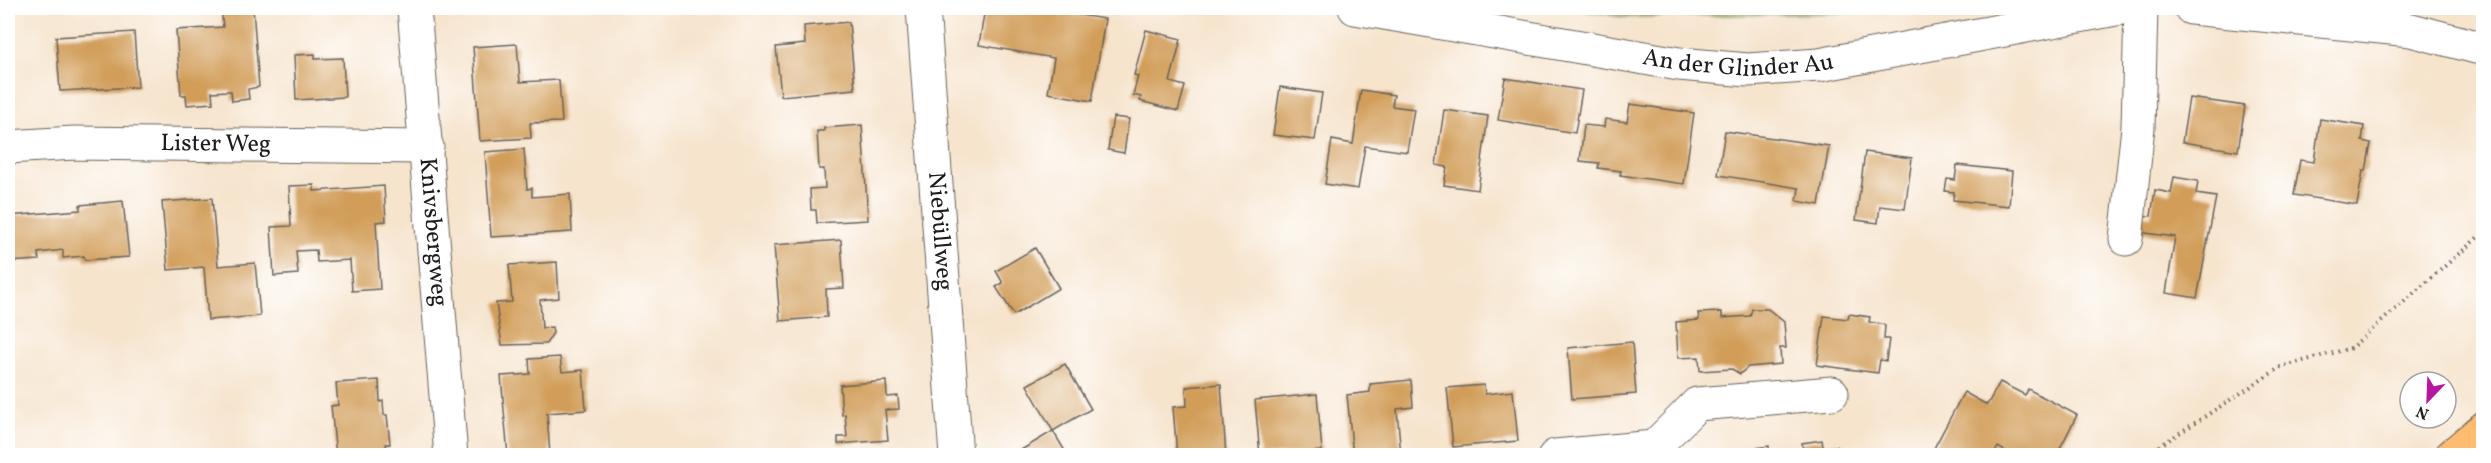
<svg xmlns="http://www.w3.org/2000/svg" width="2491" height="463" viewBox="0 0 2491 463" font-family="Vollkorn,serif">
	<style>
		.green { fill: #a4c36b; stroke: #607044; stroke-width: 1.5 }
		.building { fill: #d19d58 }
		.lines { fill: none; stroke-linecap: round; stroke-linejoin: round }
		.minor-casing { stroke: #68625a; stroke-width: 35 }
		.highway-casing { stroke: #68625a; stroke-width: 35 }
		.path { stroke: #68625a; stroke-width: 4; stroke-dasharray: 1.5 4.5; stroke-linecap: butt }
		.minor { stroke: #fff; stroke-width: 33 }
		.highway { stroke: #fdbc70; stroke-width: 33 }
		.labels { text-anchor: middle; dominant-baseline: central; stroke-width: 5; stroke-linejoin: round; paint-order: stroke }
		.street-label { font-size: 24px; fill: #1c1c1c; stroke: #fff }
	</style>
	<rect width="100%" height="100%" fill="#fff"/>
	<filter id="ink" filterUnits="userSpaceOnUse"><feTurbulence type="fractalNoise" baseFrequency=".0167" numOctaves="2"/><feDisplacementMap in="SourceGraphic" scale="12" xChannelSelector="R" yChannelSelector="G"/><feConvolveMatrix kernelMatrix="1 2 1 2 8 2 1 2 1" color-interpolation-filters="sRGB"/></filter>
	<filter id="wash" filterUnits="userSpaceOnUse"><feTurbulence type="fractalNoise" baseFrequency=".008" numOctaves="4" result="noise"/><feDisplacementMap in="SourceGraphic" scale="24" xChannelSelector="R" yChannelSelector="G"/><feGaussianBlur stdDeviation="1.35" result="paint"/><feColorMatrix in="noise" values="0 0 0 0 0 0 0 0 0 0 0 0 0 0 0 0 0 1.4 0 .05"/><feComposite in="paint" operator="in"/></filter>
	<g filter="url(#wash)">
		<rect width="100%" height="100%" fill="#f6e4cd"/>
		<!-- green -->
		<polygon class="green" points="1567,8 1905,8 1880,12 1624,17"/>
		<g id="blocks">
			<!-- building -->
			<g class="building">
				<polygon points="221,8 253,8 259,87 248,89 249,99 232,101 231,91 228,91 212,92 213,103 187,105 186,95 181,95 176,30 223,27"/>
				<polygon points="985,8 1036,8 1105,19 1092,101 1048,93 1054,58 979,45"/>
				<polygon points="849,22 855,89 781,96 776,47 805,44 804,26"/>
				<polygon points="1146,30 1181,39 1170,82 1185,86 1178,111 1140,101 1141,97 1133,95 1138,76 1134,75"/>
				<polygon points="134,32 138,87 60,91 56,37"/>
				<polygon points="517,44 520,82 559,80 562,122 530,123 531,138 480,141 473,47"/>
				<polygon points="315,54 315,59 343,58 345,97 296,100 294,55"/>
				<polygon points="1505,78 1582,90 1575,133 1498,120"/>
				<polygon points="1280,87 1322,93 1315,140 1273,135"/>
				<polygon points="1361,90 1394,95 1392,106 1414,109 1407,152 1365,146 1358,189 1325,184 1332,140 1353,144"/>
				<polygon points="2189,98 2245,106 2238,151 2182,142"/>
				<polygon points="1630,104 1694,113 1684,184 1620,175 1621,171 1598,168 1599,163 1580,161 1584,125 1604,127 1605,119 1627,122"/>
				<polygon points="1444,110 1488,116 1478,190 1444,185 1447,167 1436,165"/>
				<polygon points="1113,117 1129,119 1124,153 1108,150"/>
				<polygon points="2320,119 2364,126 2362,141 2371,143 2366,171 2363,171 2357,205 2294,195 2300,160 2314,162"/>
				<polygon points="862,125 868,220 817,223 816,210 811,210 810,189 825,188 824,169 819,169 817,131 824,131 824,128"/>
				<polygon points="1725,131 1829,146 1819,205 1797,201 1799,188 1718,175"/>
				<polygon points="524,149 527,189 532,188 532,197 570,194 572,232 491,237 485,152"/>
				<polygon points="1865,152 1912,158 1905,209 1880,206 1878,223 1856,220"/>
				<polygon points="1957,165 2012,171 2009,206 1953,200 1954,192 1945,191 1947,179 1955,180"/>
				<polygon points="2174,177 2198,181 2196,194 2216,197 2197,298 2166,293 2175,237 2138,232 2140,215 2151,216 2155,190 2171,193"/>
				<polygon points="314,185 314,191 384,186 386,221 376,222 380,289 352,291 350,260 317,262 316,250 296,251 298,274 274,276 271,227 291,226 289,186"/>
				<polygon points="212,198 218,266 255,263 260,316 208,320 204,267 168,270 162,202"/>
				<polygon points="123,201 129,257 85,260 84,256 63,258 63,250 38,253 39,260 8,262 8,216 80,210 80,205"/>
				<polygon points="841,240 844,288 826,289 827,317 780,321 774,245"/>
				<polygon points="1035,248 1059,288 1014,315 996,287 1003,283 996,271"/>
				<polygon points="557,262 559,298 540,300 542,328 552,327 553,333 546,344 502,345 496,303 512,302 509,265"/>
				<polygon points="1752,309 1768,309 1784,322 1786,348 1780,348 1781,364 1748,367 1740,374 1732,369 1700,371 1699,357 1678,358 1676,322 1699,320 1698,313 1722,312 1722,318 1750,316"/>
				<polygon points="1849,314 1870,317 1869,322 1885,325 1884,339 1889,339 1886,361 1880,360 1878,373 1817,365 1824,316 1848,319"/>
				<polygon points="1632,342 1636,394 1572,399 1568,348"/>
				<polygon points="560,357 562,372 583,370 586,410 547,413 550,456 508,456 501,376 530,374 529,359"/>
				<polygon points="1065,364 1091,409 1053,431 1027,385"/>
				<polygon points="379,380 380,402 383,401 384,415 387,415 390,444 386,444 387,456 336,456 331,406 338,405 336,383"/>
				<polygon points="1411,380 1413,407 1397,409 1401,456 1353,456 1347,395 1370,392 1370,384"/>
				<polygon points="886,381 887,397 898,396 899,409 885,410 888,440 838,444 838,437 847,437 845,414 842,415 840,385"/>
				<polygon points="2000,382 2025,395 2028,389 2077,415 2056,456 2014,456 1998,447 1993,456 1939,456 1932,452 1964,392 1987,405"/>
				<polygon points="1221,384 1226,456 1177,456 1173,407 1187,406 1186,387"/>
				<polygon points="1484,385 1485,394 1513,391 1518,441 1453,447 1447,388"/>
				<polygon points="1317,394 1322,451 1260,456 1255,400"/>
				<polygon points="1053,431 1068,456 1011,456"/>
				<polygon points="1822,440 1823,447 1837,446 1838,456 1749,456 1748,449 1769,446 1769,453 1787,451 1803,449 1802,443"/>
			</g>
		</g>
	</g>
	<g filter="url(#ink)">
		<use href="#blocks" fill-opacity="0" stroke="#68625a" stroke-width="1.5"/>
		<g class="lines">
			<!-- minor casing -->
			<g class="minor-casing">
				<g id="minor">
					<path id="s1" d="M414 8 451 456"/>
					<path id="s2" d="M923 8 956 456"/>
					<path id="s3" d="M1355 8 1679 64 1748 70 1819 65 2121 8"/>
					<polyline points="2191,8 2411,30 2484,49"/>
					<path id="s4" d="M8 147 74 143 427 147"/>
					<polyline points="2126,239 2138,127 2141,8"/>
					<polyline points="1555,456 1654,447 1697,404 1832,393"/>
				</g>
			</g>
			<!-- highway casing -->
			<g class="highway-casing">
				<polyline id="highway" points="2451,456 2484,428"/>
			</g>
			<!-- path -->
			<polyline class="path" points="2144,456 2281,367 2351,348 2484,232"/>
			<!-- minor -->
			<use href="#minor" class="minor"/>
			<!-- highway -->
			<use href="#highway" class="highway"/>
		</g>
	</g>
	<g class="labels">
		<!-- street labels -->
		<g class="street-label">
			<text stroke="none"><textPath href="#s3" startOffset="388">An der Glinder Au</textPath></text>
			<text stroke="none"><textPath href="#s4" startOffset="208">Lister Weg</textPath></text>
			<text stroke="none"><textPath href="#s1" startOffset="225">Knivsbergweg</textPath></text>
			<text stroke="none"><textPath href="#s2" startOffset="224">Niebüllweg</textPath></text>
		</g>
	</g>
	<!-- margin -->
	<rect width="2491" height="463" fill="none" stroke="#fff" stroke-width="30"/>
	<!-- north arrow -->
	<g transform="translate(2428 400) rotate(203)"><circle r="28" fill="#ffffff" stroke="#a4a4a4" stroke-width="1.5"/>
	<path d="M0-4.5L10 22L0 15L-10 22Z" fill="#b5179e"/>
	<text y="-9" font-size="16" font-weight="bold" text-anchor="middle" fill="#1c1c1c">N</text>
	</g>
</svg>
